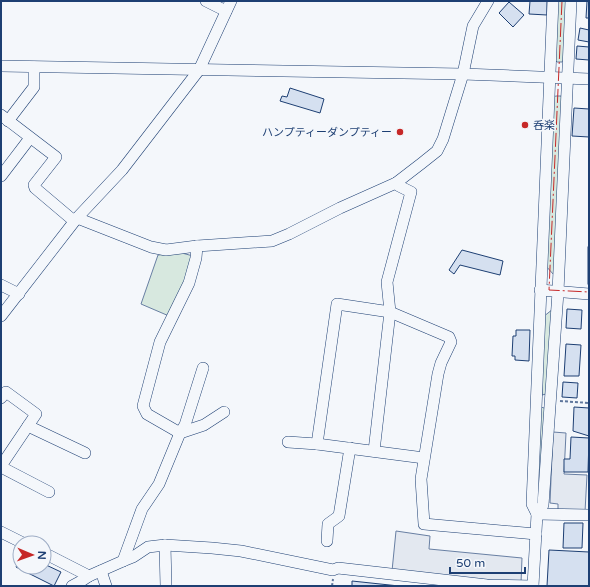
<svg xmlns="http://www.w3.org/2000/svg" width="590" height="587" viewBox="0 0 590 587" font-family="'Varela Round','Noto Sans JP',sans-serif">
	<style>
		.green { fill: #d7e8df; stroke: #687fa3 }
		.parking { fill: #e3e8f0; stroke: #687fa3 }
		.building { fill: #d5e0f0; stroke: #1d3f73 }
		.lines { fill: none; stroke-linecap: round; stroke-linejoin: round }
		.minor-casing { stroke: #1d3f73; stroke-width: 12 }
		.path { stroke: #5e769c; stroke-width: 2; stroke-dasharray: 3 2; stroke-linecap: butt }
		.minor { stroke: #f4f7fb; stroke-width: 11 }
		.power { stroke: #c62828; stroke-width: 1; stroke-dasharray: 14 3 2 3; stroke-linecap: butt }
		.poi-dot { fill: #c62828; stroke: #f4f7fb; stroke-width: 1.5 }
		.labels { text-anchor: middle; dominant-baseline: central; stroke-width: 3; stroke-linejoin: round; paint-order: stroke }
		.poi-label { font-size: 11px; fill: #1d3f73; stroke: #f4f7fb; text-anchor: start }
	</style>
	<rect width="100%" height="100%" fill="#f4f7fb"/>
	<!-- green -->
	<g class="green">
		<polygon points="557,1 564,1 567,4 565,58 562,62 557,62 553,58"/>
		<polygon points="556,96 561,96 563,100 554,275 545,265 553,97"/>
		<polygon points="182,253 193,256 192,264 169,316 141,304 158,255"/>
		<polygon points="553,309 546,394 542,395 543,317"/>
		<polygon points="541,407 544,408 546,410 540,502 534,501"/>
	</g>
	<!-- parking -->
	<g class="parking">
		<polygon points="553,432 566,433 564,474 587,475 585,512 558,510 558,504 550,503"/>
		<polygon points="396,531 430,536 429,549 522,558 521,583 392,571"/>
	</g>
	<!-- building -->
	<g class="building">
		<polygon points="530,1 547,1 547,15 529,14"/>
		<polygon points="587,1 589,1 589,18 586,18"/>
		<polygon points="509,2 524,15 513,27 499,13"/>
		<polygon points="580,28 589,30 589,42 578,40"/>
		<polygon points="577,46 589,47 589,60 576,59"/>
		<polygon points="290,88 324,99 320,113 280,101 282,96 287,97"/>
		<polygon points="574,108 589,109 589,137 572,136"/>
		<rect x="588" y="247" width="1" height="37"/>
		<polygon points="462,250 503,261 500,275 460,265 454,274 449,270"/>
		<polygon points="567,309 582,310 581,329 566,328"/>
		<polygon points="516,330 530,330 529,361 515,360 515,356 512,356 513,336 516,336"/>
		<polygon points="566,344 581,345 579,376 564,376"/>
		<polygon points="563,382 578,383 577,398 562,397"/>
		<polygon points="574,407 589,408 589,436 573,431"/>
		<polygon points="571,437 589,438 588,472 564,472 564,459 570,459"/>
		<polygon points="564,523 583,523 582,548 563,548"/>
		<polygon points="549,550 589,552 589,586 547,586"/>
		<polygon points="20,559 20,567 44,567 44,564 61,572 54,586 16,567"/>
		<polygon points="352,581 399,586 352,586"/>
	</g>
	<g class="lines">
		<!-- minor casing -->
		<g class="minor-casing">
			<g id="minor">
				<polyline points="206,1 226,11"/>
				<polyline points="1,66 463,74 589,79"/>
				<polyline points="1,115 56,157 34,185 35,188 74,221"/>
				<polyline points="8,121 34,87 34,67"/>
				<polyline points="1,176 30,138"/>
				<polyline points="77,218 151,247 166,250 197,246 272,241 289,234 340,208 396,183 422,163 437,151 443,139 463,74 473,26 488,1"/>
				<polyline points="1,285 19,294"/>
				<polyline points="540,290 589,294"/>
				<polyline points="1,316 77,218 122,170 199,70 231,1"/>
				<polyline points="1,398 6,392 36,414 1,466"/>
				<polyline points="28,426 85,453"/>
				<polyline points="180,433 185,425 203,368"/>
				<polyline points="180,433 204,425 224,412"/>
				<polyline points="288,442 317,444 424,458"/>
				<polyline points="317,444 337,304 390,312 449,337 451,342 441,363 438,374 421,479 424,524 536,534"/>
				<polyline points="374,451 390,312 387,282 411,192 399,186 396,183"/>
				<polyline points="1,467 49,492"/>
				<polyline points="537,514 543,505 558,292 571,1"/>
				<polyline points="537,514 589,515"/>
				<polyline points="1,532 23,543"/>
				<polyline points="327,541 328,524 339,516 350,448"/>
				<polyline points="165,545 166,586"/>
				<polyline points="44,553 89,576"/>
				<polyline points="123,561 133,557 148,547 165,545 212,548 241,551 333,570 338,568 487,585 533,586"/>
				<polyline points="101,571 106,586"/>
				<polyline points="72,586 83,580 89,576 123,561 142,509 159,484 180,433 147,414 143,406 160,342 189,283 196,258 197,246"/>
				<polyline points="533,586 537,514 532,504 553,1"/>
			</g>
		</g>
		<!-- path -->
		<g class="path">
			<polyline points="560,401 589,403"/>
			<polyline points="332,586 333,579"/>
		</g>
		<!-- minor -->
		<use href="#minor" class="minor"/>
		<!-- power -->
		<polyline class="power" points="562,1 549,290 589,292"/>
	</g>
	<!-- markers -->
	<g class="poi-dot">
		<circle cx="525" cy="125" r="4"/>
		<circle cx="400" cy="132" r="4"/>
	</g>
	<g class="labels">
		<!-- poi labels -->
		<g class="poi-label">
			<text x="533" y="125">呑楽</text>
			<text x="392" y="132" text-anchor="end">ハンプティーダンプティー</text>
		</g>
	</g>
	<!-- border -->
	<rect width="590" height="587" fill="none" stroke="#1d3f73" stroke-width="4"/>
	<!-- north arrow -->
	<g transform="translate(32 555) rotate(92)"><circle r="19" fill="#f4f7fb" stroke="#9eadc5"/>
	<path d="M0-3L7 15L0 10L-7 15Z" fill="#c62828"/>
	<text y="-6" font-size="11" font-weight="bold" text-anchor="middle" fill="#1d3f73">N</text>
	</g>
	<!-- scale -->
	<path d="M450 567v6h75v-6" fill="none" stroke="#1d3f73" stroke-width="2"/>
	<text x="456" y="567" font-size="12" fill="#1d3f73" stroke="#f4f7fb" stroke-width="3" paint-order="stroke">50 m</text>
</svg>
